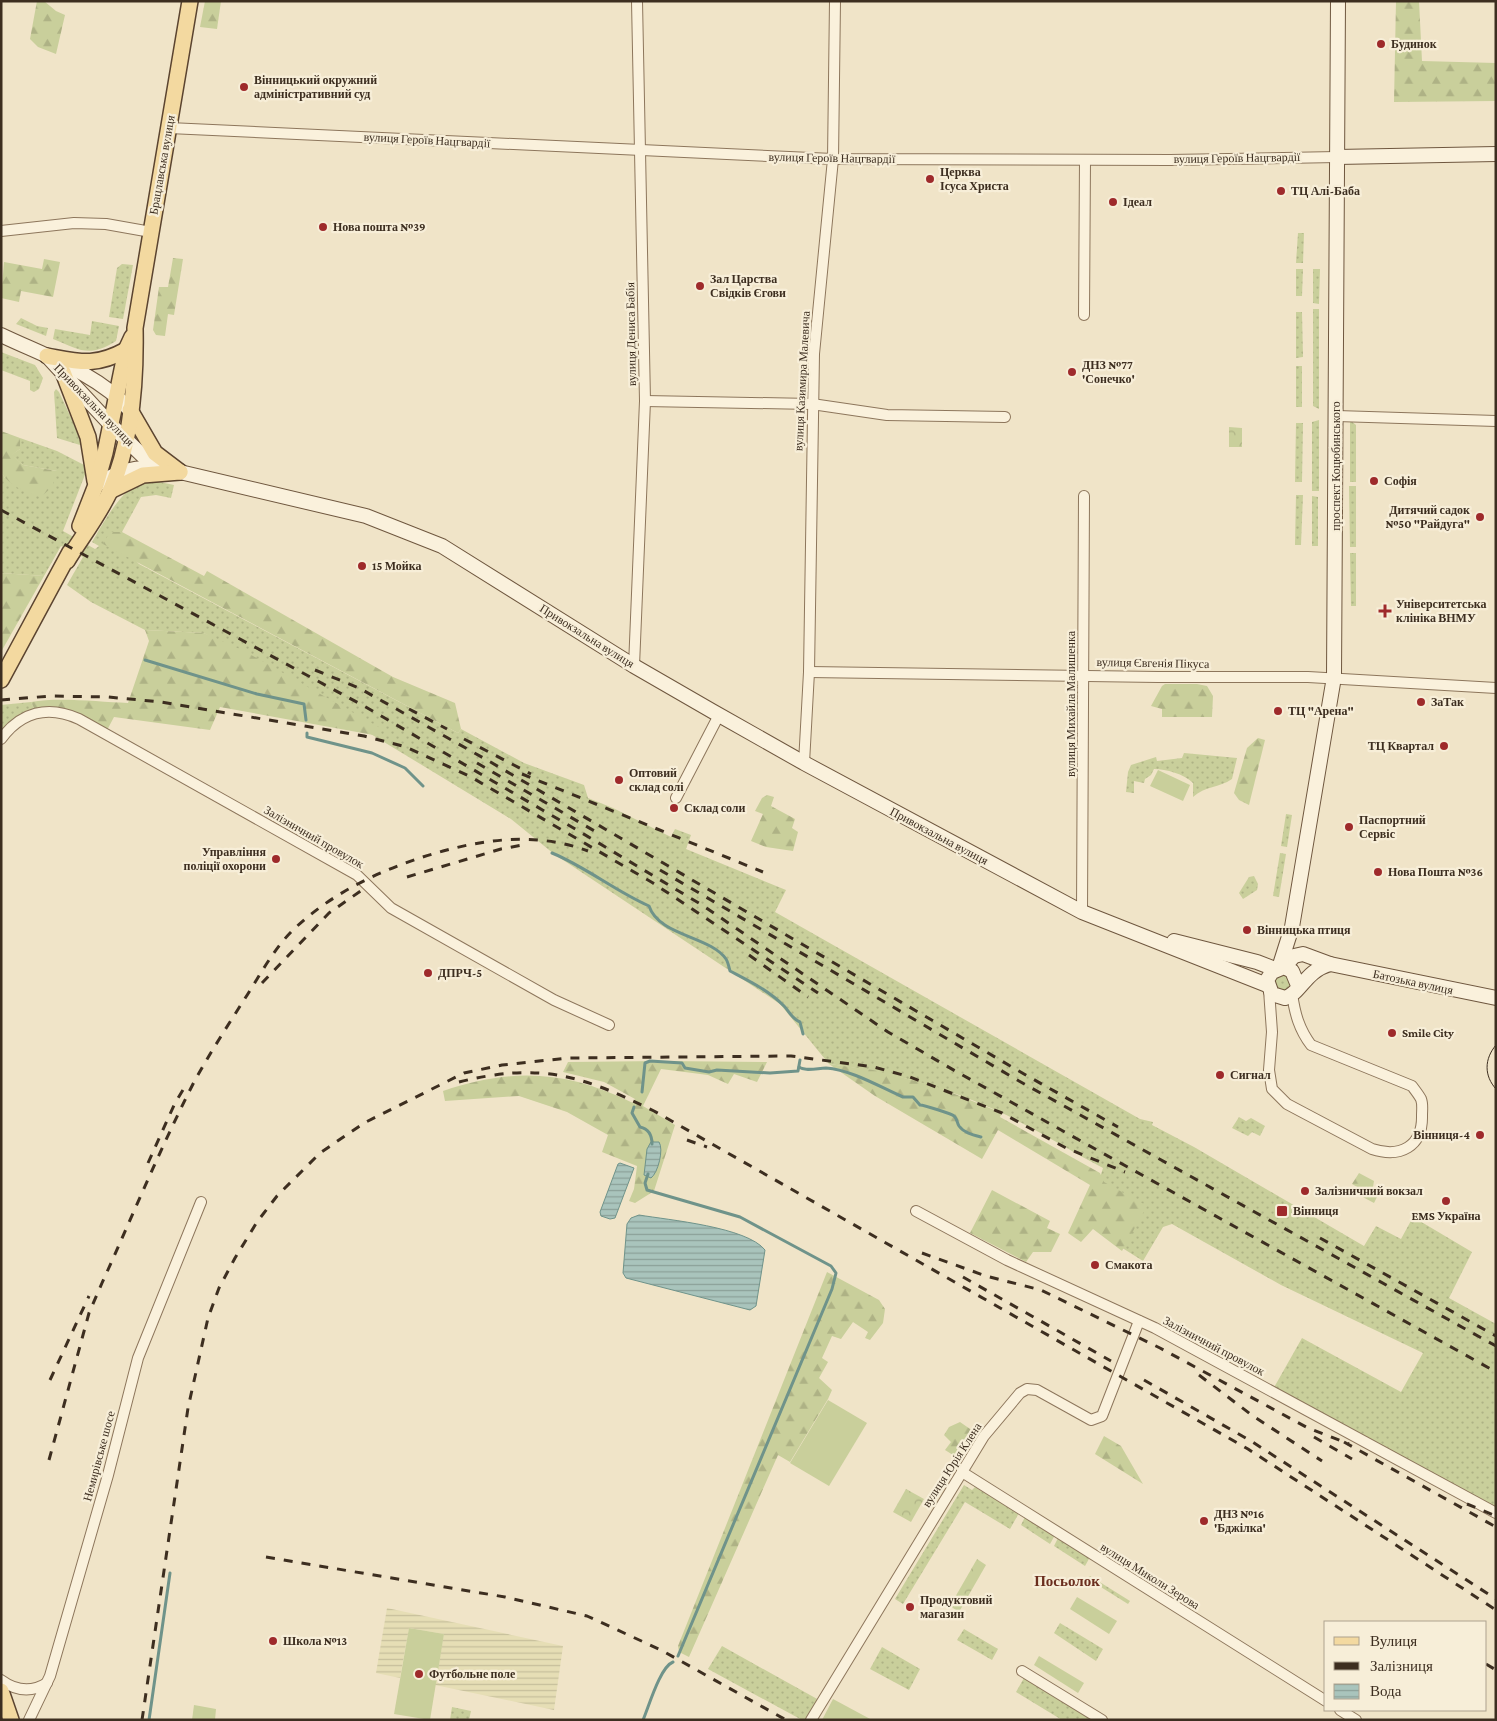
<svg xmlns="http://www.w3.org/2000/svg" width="1497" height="1721" viewBox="0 0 1497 1721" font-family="'Crimson Pro',serif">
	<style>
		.farmland { fill: url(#farmland-rules) }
		.grass { fill: url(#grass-dots) }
		.forest { fill: url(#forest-firs) }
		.park { fill: url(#park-crowns) }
		.garden { fill: #c9cf9b }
		.water { fill: url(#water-rules); stroke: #6f938a }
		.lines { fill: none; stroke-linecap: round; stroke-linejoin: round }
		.stream { stroke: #6f938a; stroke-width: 3 }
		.street-casing { stroke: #8d765c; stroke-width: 12 }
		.secondary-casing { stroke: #6f573f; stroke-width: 16 }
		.primary-casing { stroke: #5b4430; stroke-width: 18 }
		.street { stroke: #faf1dc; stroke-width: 10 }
		.secondary { stroke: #faf1dc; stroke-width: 14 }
		.primary { stroke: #f3d9a0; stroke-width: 15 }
		.tram { stroke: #3d2e20; stroke-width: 1 }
		.rail { stroke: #3d2e20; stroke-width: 3; stroke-dasharray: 9 9; stroke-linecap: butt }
		.poi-dot { fill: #9e2a2b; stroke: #f7eed8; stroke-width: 2 }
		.labels { text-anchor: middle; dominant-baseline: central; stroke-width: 4.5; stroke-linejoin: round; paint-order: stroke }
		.poi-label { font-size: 12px; font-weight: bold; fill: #3d2e20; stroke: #f7eed8; text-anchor: start }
		.street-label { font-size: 12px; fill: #3d2e20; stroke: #f7eed8 }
		.quarter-label { font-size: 15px; font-weight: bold; fill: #6b2e1e; stroke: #f7eed8 }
	</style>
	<defs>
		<pattern id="farmland-rules" width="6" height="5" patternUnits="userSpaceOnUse" patternTransform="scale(1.25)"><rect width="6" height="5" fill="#e6deb5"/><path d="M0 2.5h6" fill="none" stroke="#c6bf9b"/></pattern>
		<pattern id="grass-dots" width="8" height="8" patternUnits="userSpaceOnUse" patternTransform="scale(1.25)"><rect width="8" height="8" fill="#c9cf9b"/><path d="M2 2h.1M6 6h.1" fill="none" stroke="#aeb285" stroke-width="1.8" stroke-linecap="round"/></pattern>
		<pattern id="forest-firs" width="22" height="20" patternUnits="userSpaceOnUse" patternTransform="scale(1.25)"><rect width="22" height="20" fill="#c9cf9b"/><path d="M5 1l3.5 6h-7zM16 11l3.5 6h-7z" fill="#aeb285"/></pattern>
		<pattern id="park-crowns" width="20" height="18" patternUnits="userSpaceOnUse" patternTransform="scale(1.25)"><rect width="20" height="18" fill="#c9cf9b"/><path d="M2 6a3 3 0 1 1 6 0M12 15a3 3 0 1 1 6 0" fill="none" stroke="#aeb285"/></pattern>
		<pattern id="water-rules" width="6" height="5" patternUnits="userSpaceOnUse" patternTransform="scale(1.25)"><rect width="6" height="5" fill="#a9c4bc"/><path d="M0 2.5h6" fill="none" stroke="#8ba098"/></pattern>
	</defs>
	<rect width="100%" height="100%" fill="#f0e4c8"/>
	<!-- farmland -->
	<polygon class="farmland" points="387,1608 563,1646 554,1710 435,1685 444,1634 409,1628 400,1678 376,1673"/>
	<!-- grass -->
	<g class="grass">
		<polygon points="1298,233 1304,233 1303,263 1296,263"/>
		<polygon points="122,264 133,265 123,319 109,317 117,268"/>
		<polygon points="1296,269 1303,269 1302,296 1296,296"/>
		<polygon points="1313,269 1320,269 1319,304 1313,303"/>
		<polygon points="1313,309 1319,309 1319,409 1313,406"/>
		<polygon points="1296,312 1302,312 1303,357 1296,358"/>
		<polygon points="21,318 37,326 48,328 46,336 16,324"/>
		<path d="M92 321 119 326 116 341C89 358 80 350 53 339L55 329 90 335Z"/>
		<polygon points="1,352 35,365 43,378 39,389 34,392 30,390 30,381 1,370"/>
		<rect x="1296" y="366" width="6" height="41"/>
		<polygon points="56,389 59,392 80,437 80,445 57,438 54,392"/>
		<polygon points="1319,420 1319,491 1312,491 1312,422"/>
		<polygon points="1350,420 1356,425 1356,482 1350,482"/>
		<polygon points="1296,423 1303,423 1302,482 1295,482"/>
		<path d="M20 438 57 451 88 467 63 531 95 549 99 546 92 542C102 525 123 486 143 482 153 480 164 483 174 485L171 498 156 495 141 497 122 532H110L139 564 458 733 461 729 524 763 584 785 588 798 613 808 671 837 675 829 691 835 686 849 786 890 775 912 1140 1119 1153 1122 1152 1125 1194 1147 1364 1246 1376 1226 1401 1239 1413 1217 1472 1252 1449 1298 1496 1324V1516L1272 1391 1302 1338 1401 1392 1423 1353 1281 1285 1172 1224 1163 1227 1143 1261 1116 1244 1098 1184 1103 1168C1069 1150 1036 1129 1002 1113 947 1087 889 1072 829 1064L780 1004 554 854 511 819 204 633 145 630 91 602 67 585 83 557 61 546 44 576 1 573V472L5 478 57 471 23 465 11 455 20 449Z"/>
		<polygon points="1349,486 1356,486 1356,547 1350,547"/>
		<polygon points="1296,495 1303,495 1301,545 1295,545"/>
		<polygon points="1312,496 1318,497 1318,546 1312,546"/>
		<polygon points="1350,553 1356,553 1356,606 1351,606"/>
		<polygon points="31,702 36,712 1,739 1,705"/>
		<path d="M1184 753 1237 758 1232 779C1219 788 1205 786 1193 797V783C1184 774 1166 769 1154 769L1151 775 1145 779 1144 783 1134 781V793L1126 792 1128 772 1131 765 1156 757 1157 761 1182 758Z"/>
		<polygon points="1286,814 1292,815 1287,847 1281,846"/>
		<polygon points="1280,853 1286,854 1279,897 1273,896"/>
		<polygon points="1254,876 1258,884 1257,890 1243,899 1239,893 1249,877"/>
		<polygon points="1278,974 1288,974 1292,985 1286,992 1277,991 1274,979"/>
		<polygon points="1239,1117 1246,1121 1251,1118 1265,1126 1260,1136 1252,1132 1248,1136 1232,1128"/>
		<polygon points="964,1485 972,1490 975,1487 1019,1513 1010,1529 965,1502 903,1604 895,1599"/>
		<polygon points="1025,1517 1055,1535 1050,1544 1021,1525"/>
		<polygon points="1058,1538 1090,1557 1085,1566 1054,1546"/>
		<polygon points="1090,1576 1130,1601 1128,1604 1088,1579"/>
		<polygon points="1060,1623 1103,1649 1096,1661 1054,1633"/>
		<polygon points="964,1629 998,1649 992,1660 957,1640"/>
		<polygon points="722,1646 819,1700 807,1720 802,1720 708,1669"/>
		<polygon points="882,1647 920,1669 909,1690 870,1669"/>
		<polygon points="1024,1678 1093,1720 1062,1720 1016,1692"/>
		<polygon points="452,1707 471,1711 469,1720 450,1720"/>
	</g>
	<!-- forest -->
	<g class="forest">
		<polygon points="37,1 44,1 56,11 65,15 56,54 38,47 30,39"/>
		<polygon points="205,1 221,1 217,29 200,27"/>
		<polygon points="1396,1 1419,1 1422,61 1496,63 1496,101 1394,102"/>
		<polygon points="173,258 183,259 174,315 168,314 165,336 156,335 153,330 159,287 168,287"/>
		<polygon points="44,259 60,262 53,297 21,291 19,302 1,298 4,262 42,269"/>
		<path d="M1 431 20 438V449L12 455 23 465 57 471 52 487 41 497C27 493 8 485 1 472Z"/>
		<polygon points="110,532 122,532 204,576 207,571 393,677 455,703 461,729 458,733 103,544"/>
		<polygon points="1,573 44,576 1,652"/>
		<path d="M145 630 204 633 246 652 382 729 379 736 220 707 210 730 114 717 105 734 79 719 36 712 31 702C59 697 99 702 128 703L149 641Z"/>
		<polygon points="1165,684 1197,684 1207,686 1213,696 1212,717 1162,717 1162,709 1151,706 1162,686"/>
		<polygon points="1258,738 1265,740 1249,805 1239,800 1234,793 1247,748"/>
		<polygon points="767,795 774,797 771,806 795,819 792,828 798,832 793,851 766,847 751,841 763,814 755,811 762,798"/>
		<path d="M662 1061 767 1062 757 1082 734 1074 728 1084 708 1075 661 1069 643 1106 675 1125 654 1191 635 1203 629 1201 634 1189 637 1166 602 1152 608 1135 567 1112 519 1096 445 1101 443 1091C513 1067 568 1071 633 1103L635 1099 604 1082 563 1072 568 1062Z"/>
		<polygon points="829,1064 873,1070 935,1086 1002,1113 1000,1117 1100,1173 1104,1182 1147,1206 1122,1251 1093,1229 1081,1242 1068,1233 1090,1185 998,1130 982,1159 875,1096"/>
		<polygon points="1359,1173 1374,1181 1373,1187 1380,1191 1374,1203 1359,1195 1359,1188 1352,1184"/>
		<polygon points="992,1190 1050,1221 1047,1228 1060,1234 1051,1252 1033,1252 1026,1262 970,1233"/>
		<polygon points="827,1272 879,1300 885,1309 883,1323 870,1340 865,1338 868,1332 853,1322 841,1339 832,1336 822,1358 828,1362 819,1378 832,1390 828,1399 790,1462 778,1455 689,1657 679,1652 678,1646"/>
		<polygon points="960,1422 973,1431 971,1443 961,1460 945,1450 951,1442 944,1435 949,1427"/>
		<polygon points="1104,1436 1121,1446 1143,1484 1095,1454"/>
	</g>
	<!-- park -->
	<g class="park">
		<polygon points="1229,427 1242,428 1242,447 1229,447"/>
		<polygon points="906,1489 924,1499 911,1522 893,1512"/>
		<polygon points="977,1559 986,1565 959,1612 950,1606"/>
	</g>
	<!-- garden -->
	<g class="garden">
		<polygon points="1158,770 1190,785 1183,801 1150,786"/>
		<polygon points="828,1400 867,1423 829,1486 790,1463"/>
		<polygon points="1077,1597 1117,1621 1109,1634 1070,1609"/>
		<polygon points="409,1628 444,1634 430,1720 394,1714"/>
		<polygon points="1039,1656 1084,1683 1078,1693 1034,1665"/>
		<polygon points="833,1699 872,1720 822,1720"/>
		<polygon points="194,1705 216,1709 215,1720 192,1720"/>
	</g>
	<!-- water -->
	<g class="water">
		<path d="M651 1142H659C664 1149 658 1173 651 1178L644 1175 647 1149Z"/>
		<polygon points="620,1163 634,1168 615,1218 610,1219 601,1216 600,1212 618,1164"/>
		<path d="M639 1215C669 1220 747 1227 765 1250L756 1306 750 1310 626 1278 623 1273 627 1224 631 1218Z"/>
	</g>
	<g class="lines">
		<!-- stream -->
		<g class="stream">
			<polyline points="145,660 257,694 304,704 306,720"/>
			<polyline points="307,733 307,737 372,753 405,768 423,786"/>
			<path d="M552 853C586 867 615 891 649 906 659 936 710 936 726 959 728 962 729 967 730 971 749 981 768 990 784 1006 789 1011 792 1019 800 1022L803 1034"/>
			<path d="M799 1067C806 1072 818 1068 826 1068 852 1070 880 1087 903 1097H913L920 1105C924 1105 952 1114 954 1116 957 1118 957 1123 959 1126 964 1133 973 1135 981 1137"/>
			<polyline points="642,1092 645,1063 650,1061 682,1063 685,1068 709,1072 717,1070 770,1073 798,1071 800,1060"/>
			<path d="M634 1107 632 1113 640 1127C649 1129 652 1135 652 1144"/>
			<polyline points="648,1174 645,1183 647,1190 740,1217 831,1266 836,1273 832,1289 678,1656"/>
			<polyline points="149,1720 170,1573"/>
			<path d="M643 1720C649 1706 660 1667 673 1662"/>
		</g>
		<!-- street casing -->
		<g class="street-casing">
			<g id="street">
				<polyline points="169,128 833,159 1170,160 1337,157"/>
				<polyline points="1,231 74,223 106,224 151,232"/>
				<polyline points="1084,315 1085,160"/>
				<polyline points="645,401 812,404 887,415 1005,417"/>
				<polyline points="1337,416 1496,421"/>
				<polyline points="634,666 645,401 637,1"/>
				<polyline points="809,672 1158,677 1308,677 1496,688"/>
				<path d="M1 739C21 712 48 705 79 719L357 875 391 908 554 1000 609 1025"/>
				<polyline points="804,763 809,672 814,354 833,159 835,1"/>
				<polyline points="676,798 719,715"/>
				<polyline points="1082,912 1084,496"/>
				<path d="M1269 990 1272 1032 1269 1070 1272 1089 1287 1104 1372 1149C1400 1158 1423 1147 1422 1115 1422 1110 1423 1104 1421 1099 1419 1095 1415 1090 1412 1086L1311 1045C1299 1029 1295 1014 1292 994"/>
				<polyline points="916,1211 1007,1260 1155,1328 1496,1513"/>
				<polyline points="962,1472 1326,1701"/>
				<polyline points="1022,1671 1102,1720"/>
				<path d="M1 1680C16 1691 31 1693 47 1683"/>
				<polyline points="1340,1710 1356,1720"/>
				<polyline points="29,1720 50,1676 108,1475 138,1358 201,1202"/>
				<polyline points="811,1720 984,1436 1020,1393 1027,1389 1037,1390 1091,1420 1102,1416 1139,1321"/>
			</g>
		</g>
		<!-- secondary casing -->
		<g class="secondary-casing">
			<g id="secondary">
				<polyline points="1337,157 1496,154"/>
				<path d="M1 335C45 356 97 373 130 410"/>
				<polyline points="47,356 111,425 145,458 180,472 366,516 442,546 634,666 712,711 804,763 1082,912 1267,985"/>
				<path d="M96 485C118 472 134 465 160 469"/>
				<polyline points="1174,941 1257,962 1275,969"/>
				<polyline points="1284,967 1294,956 1303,954 1330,964 1496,998"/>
				<polyline points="1279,968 1292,927 1334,677 1338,1"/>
				<path d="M1297 983 1292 971 1284 967 1272 972 1267 980 1272 994 1285 998C1301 993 1305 971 1330 964"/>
			</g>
		</g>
		<!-- primary casing -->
		<g class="primary-casing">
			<g id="primary">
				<path d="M47 356C80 362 95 367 126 350"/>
				<polyline points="63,372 88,437 95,481"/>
				<polyline points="130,410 155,453 180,472"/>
				<polyline points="110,491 143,475 180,472"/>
				<polyline points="80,526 96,485 105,453 126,350 132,337"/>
				<path d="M67 561C81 538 100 514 111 489 132 441 136 380 135 328L190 1"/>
				<polyline points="1,680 70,552"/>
				<polyline points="1,1691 11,1720"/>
			</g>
		</g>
		<!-- street -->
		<use href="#street" class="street"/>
		<!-- secondary -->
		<use href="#secondary" class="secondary"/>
		<!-- primary -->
		<use href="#primary" class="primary"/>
		<!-- tram -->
		<path class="tram" d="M1496 1045C1484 1059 1484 1076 1496 1089"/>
		<!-- rail -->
		<g class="rail">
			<polyline points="1,510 364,706 582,833 702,905 888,1032 957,1072 1496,1372"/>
			<polyline points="315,670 359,688 487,760 1024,1074 1118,1127"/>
			<polyline points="1,700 51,696 108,697 161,702 364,736 406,747 471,777 653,883 818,993"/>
			<polyline points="409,709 447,729"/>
			<polyline points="464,739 531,774"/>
			<polyline points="477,763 598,833"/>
			<polyline points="522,774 763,872"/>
			<polyline points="660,870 1019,1081 1496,1346"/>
			<polyline points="407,877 501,849 528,844"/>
			<polyline points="749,955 808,997"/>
			<polyline points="262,983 329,913 362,890"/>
			<path d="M459 1082C540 1062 581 1075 654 1111L1248 1449 1496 1610"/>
			<polyline points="687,1140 707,1147"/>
			<polyline points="148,1163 175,1103 186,1085"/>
			<polyline points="1320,1238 1496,1336"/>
			<polyline points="922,1253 986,1276 1041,1290 1160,1348 1308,1428 1349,1444"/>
			<polyline points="963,1277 1111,1361"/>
			<polyline points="1199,1375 1253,1416 1322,1461"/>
			<polyline points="50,1380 89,1296"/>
			<polyline points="1144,1380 1251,1441 1496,1599"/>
			<polyline points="1495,1396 1496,1396"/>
			<polyline points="1314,1437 1352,1459"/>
			<polyline points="1344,1442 1496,1527"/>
			<path d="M49 1460 89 1313 102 1283C132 1217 160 1149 193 1084 208 1056 225 1030 242 1003 258 979 273 949 294 929 335 890 389 866 443 851 491 838 540 833 588 851"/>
			<polyline points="1467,1504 1496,1516"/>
			<polyline points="266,1557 505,1597 587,1616 661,1650 786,1720"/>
			<polyline points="1486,1664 1496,1670"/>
			<polyline points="142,1720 188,1408 208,1318 219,1288 235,1258 257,1222 277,1196 320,1153 364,1123 464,1073 502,1065 568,1058 791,1056 874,1067 910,1077 1002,1113 1066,1148 1125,1172"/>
		</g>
	</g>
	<!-- markers -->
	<g class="poi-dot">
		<circle cx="1381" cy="44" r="5"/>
		<circle cx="244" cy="87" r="5"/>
		<circle cx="930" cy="179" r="5"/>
		<circle cx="1281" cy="191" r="5"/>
		<circle cx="1113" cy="202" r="5"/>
		<circle cx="323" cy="227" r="5"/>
		<circle cx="700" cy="286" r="5"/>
		<circle cx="1072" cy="372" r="5"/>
		<circle cx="1374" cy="481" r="5"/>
		<circle cx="1480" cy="517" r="5"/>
		<circle cx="362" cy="566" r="5"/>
		<path d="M1382.5 603.5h5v5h5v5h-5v5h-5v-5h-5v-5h5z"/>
		<circle cx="1421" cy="702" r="5"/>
		<circle cx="1278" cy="711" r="5"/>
		<circle cx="1444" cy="746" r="5"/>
		<circle cx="619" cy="780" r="5"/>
		<circle cx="674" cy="808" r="5"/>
		<circle cx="1349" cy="827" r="5"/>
		<circle cx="276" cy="859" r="5"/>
		<circle cx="1378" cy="872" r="5"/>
		<circle cx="1247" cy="930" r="5"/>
		<circle cx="428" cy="973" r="5"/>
		<circle cx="1392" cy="1033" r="5"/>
		<circle cx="1220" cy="1075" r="5"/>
		<circle cx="1480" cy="1135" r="5"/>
		<circle cx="1305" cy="1191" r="5"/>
		<circle cx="1446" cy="1201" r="5"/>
		<rect x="1276" y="1205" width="12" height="12" rx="2.5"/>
		<circle cx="1095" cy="1265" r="5"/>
		<circle cx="1204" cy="1521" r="5"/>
		<circle cx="910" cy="1607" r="5"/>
		<circle cx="273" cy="1641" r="5"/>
		<circle cx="419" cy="1674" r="5"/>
	</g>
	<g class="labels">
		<!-- poi labels -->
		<g class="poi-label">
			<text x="1391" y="44">Будинок</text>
			<text x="254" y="80">Вінницький окружний<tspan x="254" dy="14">адміністративний суд</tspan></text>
			<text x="940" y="172">Церква<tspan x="940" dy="14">Ісуса Христа</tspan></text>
			<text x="1291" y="191">ТЦ Алі-Баба</text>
			<text x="1123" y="202">Ідеал</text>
			<text x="333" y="227">Нова пошта №39</text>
			<text x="710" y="279">Зал Царства<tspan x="710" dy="14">Свідків Єгови</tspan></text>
			<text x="1082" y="365">ДНЗ №77<tspan x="1082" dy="14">'Сонечко'</tspan></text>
			<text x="1384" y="481">Софія</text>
			<text x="1470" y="510" text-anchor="end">Дитячий садок<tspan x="1470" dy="14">№50 "Райдуга"</tspan></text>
			<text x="372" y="566">15 Мойка</text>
			<text x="1396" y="604">Університетська<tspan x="1396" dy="14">клініка ВНМУ</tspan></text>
			<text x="1431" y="702">ЗаТак</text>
			<text x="1288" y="711">ТЦ "Арена"</text>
			<text x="1434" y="746" text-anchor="end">ТЦ Квартал</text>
			<text x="629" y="773">Оптовий<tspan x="629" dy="14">склад солі</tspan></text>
			<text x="684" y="808">Склад соли</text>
			<text x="1359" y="820">Паспортний<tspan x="1359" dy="14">Сервіс</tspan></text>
			<text x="266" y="852" text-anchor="end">Управління<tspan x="266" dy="14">поліції охорони</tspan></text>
			<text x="1388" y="872">Нова Пошта №36</text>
			<text x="1257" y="930">Вінницька птиця</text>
			<text x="438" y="973">ДПРЧ-5</text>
			<text x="1402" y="1033">Smile City</text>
			<text x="1230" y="1075">Сигнал</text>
			<text x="1470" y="1135" text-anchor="end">Вінниця-4</text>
			<text x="1315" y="1191">Залізничний вокзал</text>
			<text x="1293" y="1211">Вінниця</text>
			<text x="1446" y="1216" text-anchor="middle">EMS Україна</text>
			<text x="1105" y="1265">Смакота</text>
			<text x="1214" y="1514">ДНЗ №16<tspan x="1214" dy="14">'Бджілка'</tspan></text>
			<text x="920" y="1600">Продуктовий<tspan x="920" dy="14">магазин</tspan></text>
			<text x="283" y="1641">Школа №13</text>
			<text x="429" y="1674">Футбольне поле</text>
		</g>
		<!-- street labels -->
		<g class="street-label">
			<text transform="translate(427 140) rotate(3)">вулиця Героїв Нацгвардії</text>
			<text transform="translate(832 158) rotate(1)">вулиця Героїв Нацгвардії</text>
			<text transform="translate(1237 158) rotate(-1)">вулиця Героїв Нацгвардії</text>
			<text transform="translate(162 165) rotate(-80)">Брацлавська вулиця</text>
			<text transform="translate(631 334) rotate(-91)">вулиця Дениса Бабія</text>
			<text transform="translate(802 381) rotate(-87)">вулиця Казимира Малевича</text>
			<text transform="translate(94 405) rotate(46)">Привокзальна вулиця</text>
			<text transform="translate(1336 466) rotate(-90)">проспект Коцюбинського</text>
			<text transform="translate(587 636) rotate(32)">Привокзальна вулиця</text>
			<text transform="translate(1153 663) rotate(1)">вулиця Євгенія Пікуса</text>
			<text transform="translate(1071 704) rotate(-90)">вулиця Михайла Малишенка</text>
			<text transform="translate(939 836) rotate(28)">Привокзальна вулиця</text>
			<text transform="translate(314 837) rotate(30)">Залізничний провулок</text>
			<text transform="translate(1413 982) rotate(12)">Батозька вулиця</text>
			<text transform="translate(1214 1346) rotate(28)">Залізничний провулок</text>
			<text transform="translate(99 1456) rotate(-75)">Немирівське шосе</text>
			<text transform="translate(952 1465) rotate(-57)">вулиця Юрія Клена</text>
			<text transform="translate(1150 1576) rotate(32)">вулиця Миколи Зерова</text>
		</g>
		<!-- quarter labels -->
		<g class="quarter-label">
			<text x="1067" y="1581">Посьолок</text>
		</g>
	</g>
	<!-- border -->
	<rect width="1497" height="1721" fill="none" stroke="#3d2e20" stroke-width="5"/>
	<!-- legend -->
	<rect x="1324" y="1621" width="162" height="90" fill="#f7eed8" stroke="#ada18e"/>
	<rect x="1334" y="1637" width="25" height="8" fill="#f3d9a0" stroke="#ada18e"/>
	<text x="1370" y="1646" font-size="15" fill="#3d2e20">Вулиця</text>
	<rect x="1334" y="1662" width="25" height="8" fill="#3d2e20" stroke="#ada18e"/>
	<text x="1370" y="1671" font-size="15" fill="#3d2e20">Залізниця</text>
	<rect x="1334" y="1684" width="25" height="15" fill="url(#water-rules)" stroke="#ada18e"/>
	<text x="1370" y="1696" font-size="15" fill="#3d2e20">Вода</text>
</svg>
